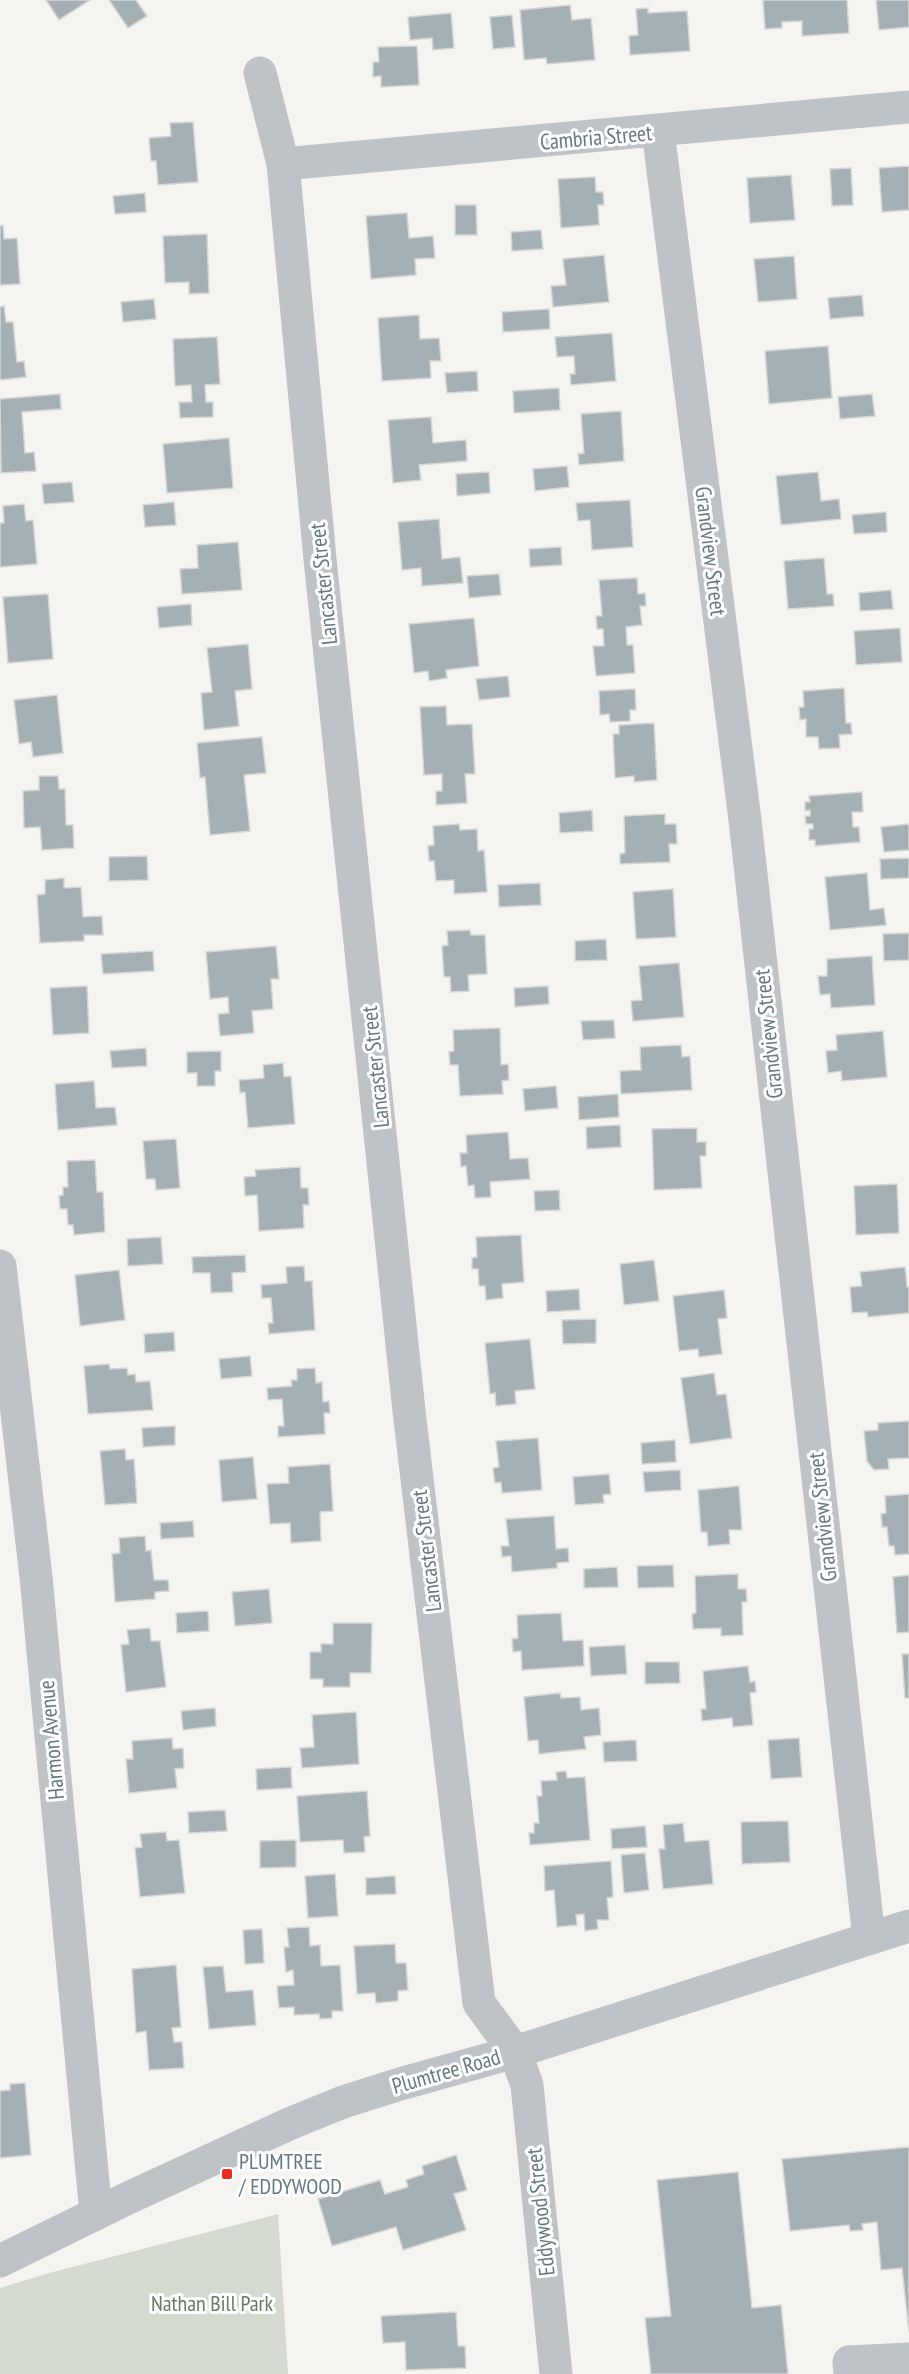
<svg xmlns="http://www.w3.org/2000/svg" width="909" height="2374" viewBox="0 0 909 2374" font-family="'PT Sans Narrow',sans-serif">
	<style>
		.green { fill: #d5dad0 }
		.building { fill: #a4b0b3; stroke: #d6d6d4; stroke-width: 1.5 }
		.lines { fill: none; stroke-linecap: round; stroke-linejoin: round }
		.minor { stroke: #bdc3c6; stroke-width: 33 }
		.poi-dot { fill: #e62b20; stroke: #fff; stroke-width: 2 }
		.labels { text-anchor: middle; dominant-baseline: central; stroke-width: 6; stroke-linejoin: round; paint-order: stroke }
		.street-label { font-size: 22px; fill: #637a83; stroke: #fff }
		.poi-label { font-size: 22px; fill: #637a83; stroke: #fff; text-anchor: start }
		.park-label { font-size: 22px; fill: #6b7a62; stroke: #fff }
	</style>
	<rect width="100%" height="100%" fill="#f5f4f1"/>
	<!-- green -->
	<polygon class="green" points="278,2214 288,2374 0,2374 0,2288 49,2273"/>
	<!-- building -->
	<g class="building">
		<polygon points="46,0 90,0 59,20"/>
		<polygon points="109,0 136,0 147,16 128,28"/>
		<polygon points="763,0 847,0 849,33 802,36 802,21 782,22 782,28 765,29"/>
		<polygon points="876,0 909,0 909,27 879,30"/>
		<polygon points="570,5 572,20 591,18 595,60 547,64 546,58 524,60 520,10"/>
		<polygon points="648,8 648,13 687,11 690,51 630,55 629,36 638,35 636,9"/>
		<polygon points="451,13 454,48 433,50 432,38 410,40 408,17"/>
		<polygon points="512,15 515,47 493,49 490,17"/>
		<polygon points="417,46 419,85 381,87 381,76 373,77 373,62 379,62 378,47"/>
		<polygon points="193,122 198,182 158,185 156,161 151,161 149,138 171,136 170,123"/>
		<polygon points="909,166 909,210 882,212 879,168"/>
		<polygon points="851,168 853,205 832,206 830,169"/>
		<polygon points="791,175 795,220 750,223 747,178"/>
		<polygon points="595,177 596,192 603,192 604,205 598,205 599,225 561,228 558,179"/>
		<polygon points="145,193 146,212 115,214 113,196"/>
		<polygon points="455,205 476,205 477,235 455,235"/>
		<polygon points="407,213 409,238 433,236 435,258 415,259 416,275 371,279 366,216"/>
		<polygon points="3,225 4,239 17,238 20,284 0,285 0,226"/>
		<polygon points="541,230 543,249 512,251 511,232"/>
		<polygon points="207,234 209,293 189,294 189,282 165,283 163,236"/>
		<polygon points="604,255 609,302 553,307 551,286 566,285 563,259"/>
		<polygon points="794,256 797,299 758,302 754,259"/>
		<polygon points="862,295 864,316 830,319 828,298"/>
		<polygon points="154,299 156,319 123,322 121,302"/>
		<polygon points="4,306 6,322 13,322 17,362 24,361 26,377 0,380 0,307"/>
		<polygon points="549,309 550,329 503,332 502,312"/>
		<polygon points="419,315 420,339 439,338 441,361 430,361 431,378 382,381 378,318"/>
		<polygon points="612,333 616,381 571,385 570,374 575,374 574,356 557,357 555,337"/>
		<polygon points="217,337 220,384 205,385 206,402 213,402 213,417 180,418 179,402 192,402 191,385 175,386 173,339"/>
		<polygon points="828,346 832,398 769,404 765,351"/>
		<polygon points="477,371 478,391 447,393 445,373"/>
		<polygon points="559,388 560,410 514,413 513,391"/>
		<polygon points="60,394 61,409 22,412 25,453 34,452 36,471 1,473 0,399"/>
		<polygon points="872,394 875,416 840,419 838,397"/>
		<polygon points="621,411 624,461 579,465 578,454 584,453 581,414"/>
		<polygon points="431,417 433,443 466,440 467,461 419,465 421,480 393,483 388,420"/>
		<polygon points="229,438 233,488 167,493 163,444"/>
		<polygon points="567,466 569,487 535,491 533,469"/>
		<polygon points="489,472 490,493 457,496 456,474"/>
		<polygon points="818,472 821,501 839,499 841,519 781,525 776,476"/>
		<polygon points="72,482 74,502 44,504 42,484"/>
		<polygon points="630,500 633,547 592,550 590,520 578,521 576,503"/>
		<polygon points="174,502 176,525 145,527 143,505"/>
		<polygon points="24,504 26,521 33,520 37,564 0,567 0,523 4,523 3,506"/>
		<polygon points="886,512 887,532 854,534 852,515"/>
		<polygon points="439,519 442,559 460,557 463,583 422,586 421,568 402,570 398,522"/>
		<polygon points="238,542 242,590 182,594 180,569 198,568 197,545"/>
		<polygon points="561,547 562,565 530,567 529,549"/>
		<polygon points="824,558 827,594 833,594 834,606 788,609 784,561"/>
		<polygon points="499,574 501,595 469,598 467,576"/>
		<polygon points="637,578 638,594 645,593 646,606 640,606 642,625 626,627 627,645 633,645 635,673 596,676 593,646 604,646 603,629 597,629 596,616 602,616 599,580"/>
		<polygon points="891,590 893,609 860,611 859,593"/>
		<polygon points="48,594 53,659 8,663 3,597"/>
		<polygon points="191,604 192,625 159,628 157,607"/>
		<polygon points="474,618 479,666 446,670 447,678 429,681 428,671 414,673 409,624"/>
		<polygon points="900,628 902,662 856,665 854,631"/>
		<polygon points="248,644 252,689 235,691 239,726 204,730 201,693 212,692 207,648"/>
		<polygon points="508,676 510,697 479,700 476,679"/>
		<polygon points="844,688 846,723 851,723 852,734 839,735 840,748 819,749 818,737 806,737 806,719 800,720 799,707 804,707 803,691"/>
		<polygon points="635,689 636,710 630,710 630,721 610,722 609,714 600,715 599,691"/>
		<polygon points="57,695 63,753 33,757 31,742 19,744 14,700"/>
		<polygon points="446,706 447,725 472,724 475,774 465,774 467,803 436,805 436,791 442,791 442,774 424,775 420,707"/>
		<polygon points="654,723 657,780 634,782 634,776 615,778 613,734 619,734 619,725"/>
		<polygon points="262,737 266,773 244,775 250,831 210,835 205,777 200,778 197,743"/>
		<polygon points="39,776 58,776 59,789 65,789 66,825 73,825 74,848 42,850 40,827 24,828 23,791 39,790"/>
		<polygon points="862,792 863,812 852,812 853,827 859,827 860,842 815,846 815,840 809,840 809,829 813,829 813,824 806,824 805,816 810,816 810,810 805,811 805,802 810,802 809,796"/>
		<polygon points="592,810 593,831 560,833 559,813"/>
		<polygon points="665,814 665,824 676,824 677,844 669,844 670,862 620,864 620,854 625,853 624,816"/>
		<polygon points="459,824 460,830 477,829 478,851 484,850 487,892 454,894 454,880 436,881 434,861 429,861 428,846 434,845 433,826"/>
		<polygon points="909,824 909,850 884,852 881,827"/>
		<polygon points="147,856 148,880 109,881 109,857"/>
		<polygon points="909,858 909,878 881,879 880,859"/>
		<polygon points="867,873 870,910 884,908 886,925 830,930 825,877"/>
		<polygon points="64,878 64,888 81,887 83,917 102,916 103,935 84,935 84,941 40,943 37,895 45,894 45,880"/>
		<polygon points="540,883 541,905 499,907 498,885"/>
		<polygon points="673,889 676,937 636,939 633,892"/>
		<polygon points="470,930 471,935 485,935 487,974 468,975 469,991 451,992 450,977 444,977 442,946 448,945 447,931"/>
		<polygon points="909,933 909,960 884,961 883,934"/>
		<polygon points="606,939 607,960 575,961 575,941"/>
		<polygon points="276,946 279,979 271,979 273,1009 252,1011 254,1033 220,1036 218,1014 229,1013 228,997 210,999 206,952"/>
		<polygon points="153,951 154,971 103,974 101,954"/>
		<polygon points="872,956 875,1005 831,1008 830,994 820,995 818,976 827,976 827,959"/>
		<polygon points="679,963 684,1017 633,1021 631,1001 642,1000 639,966"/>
		<polygon points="87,986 89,1033 53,1035 50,988"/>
		<polygon points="548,986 549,1004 515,1007 514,988"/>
		<polygon points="614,1020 615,1038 583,1040 581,1021"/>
		<polygon points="500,1028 501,1065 508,1064 509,1080 502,1081 503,1094 460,1096 458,1065 450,1065 449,1052 454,1051 453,1030"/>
		<polygon points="883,1031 887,1077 842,1081 841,1071 828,1073 826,1051 837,1050 836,1035"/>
		<polygon points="681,1045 682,1057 690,1056 692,1090 621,1094 620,1071 641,1070 640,1047"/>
		<polygon points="146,1048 147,1066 112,1068 110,1051"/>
		<polygon points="221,1051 221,1071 215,1071 215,1086 197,1086 197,1073 187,1073 187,1052"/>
		<polygon points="283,1063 284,1077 291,1076 295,1124 248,1128 245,1092 240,1093 239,1080 264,1078 263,1065"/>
		<polygon points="94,1081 96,1108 115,1107 117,1125 58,1130 55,1084"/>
		<polygon points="556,1086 558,1108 525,1111 523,1089"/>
		<polygon points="618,1094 619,1117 579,1120 578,1097"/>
		<polygon points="620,1125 621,1147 587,1149 586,1127"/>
		<polygon points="697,1128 697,1142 706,1142 706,1156 700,1156 702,1188 654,1190 652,1129"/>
		<polygon points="508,1132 510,1159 528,1158 530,1179 490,1182 491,1197 475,1198 474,1185 468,1186 466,1166 461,1167 460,1153 467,1153 466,1135"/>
		<polygon points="176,1139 180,1188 156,1190 155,1179 146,1179 143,1141"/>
		<polygon points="95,1160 97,1192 103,1192 105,1232 74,1235 73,1225 68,1225 67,1209 60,1209 59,1196 63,1195 63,1187 68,1187 67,1161"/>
		<polygon points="300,1167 301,1188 308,1188 309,1205 303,1205 304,1228 259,1231 257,1195 245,1196 244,1177 256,1176 255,1170"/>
		<polygon points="897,1184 899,1233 856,1235 854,1186"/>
		<polygon points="559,1190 560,1210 535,1211 534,1191"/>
		<polygon points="521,1235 524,1282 502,1284 503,1298 486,1300 485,1286 479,1286 478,1269 472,1269 472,1258 477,1257 476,1237"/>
		<polygon points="161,1237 163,1264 128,1266 127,1239"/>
		<polygon points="245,1255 246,1272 232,1273 233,1292 211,1293 210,1273 193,1273 192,1257"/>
		<polygon points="654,1260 659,1301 624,1305 620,1264"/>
		<polygon points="304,1266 305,1281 312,1281 315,1330 269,1334 268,1323 273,1323 271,1298 262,1298 261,1285 287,1283 286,1267"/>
		<polygon points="905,1267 907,1287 909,1287 909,1313 868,1317 867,1312 852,1313 850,1287 862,1286 860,1272"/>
		<polygon points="119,1270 125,1320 80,1326 75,1275"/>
		<polygon points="579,1289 580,1310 547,1312 546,1291"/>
		<polygon points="724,1290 727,1318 718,1319 722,1354 699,1357 698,1349 679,1351 673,1296"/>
		<polygon points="596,1319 596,1343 563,1344 562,1320"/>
		<polygon points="174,1332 175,1351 145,1353 144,1334"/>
		<polygon points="530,1339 535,1389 515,1391 516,1404 496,1406 495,1393 490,1394 485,1343"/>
		<polygon points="250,1356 252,1376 221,1379 219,1359"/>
		<polygon points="109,1364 110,1369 127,1368 128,1375 135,1374 136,1382 150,1381 153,1410 88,1414 84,1366"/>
		<polygon points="315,1368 316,1383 322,1382 323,1402 329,1401 330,1413 324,1413 325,1434 278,1437 278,1426 284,1426 282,1399 268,1400 267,1388 292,1386 291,1380 297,1380 297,1369"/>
		<polygon points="714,1373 717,1395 726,1394 732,1438 690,1444 681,1378"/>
		<polygon points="909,1421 909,1458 888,1459 889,1469 874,1470 867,1461 864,1431 878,1430 878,1423"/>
		<polygon points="175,1426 175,1445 143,1447 142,1428"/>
		<polygon points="538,1438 542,1490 502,1493 501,1482 495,1483 493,1468 499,1467 496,1441"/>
		<polygon points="675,1440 676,1462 642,1464 641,1443"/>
		<polygon points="125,1449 126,1460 134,1459 137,1503 105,1505 100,1451"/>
		<polygon points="253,1457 257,1499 222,1502 219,1460"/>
		<polygon points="330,1464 333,1511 320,1512 321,1541 291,1543 290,1523 270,1524 267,1484 289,1483 288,1467"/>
		<polygon points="680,1470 681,1490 645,1492 643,1472"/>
		<polygon points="609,1474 611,1494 603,1495 604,1503 575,1505 573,1477"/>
		<polygon points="739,1486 742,1530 729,1530 730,1544 708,1546 707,1532 701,1532 698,1490"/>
		<polygon points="909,1494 909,1554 895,1555 894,1546 889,1546 887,1527 882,1527 881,1514 886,1513 885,1496"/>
		<polygon points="554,1516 556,1549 568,1548 569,1562 557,1563 557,1568 512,1572 511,1556 502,1557 501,1546 509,1546 506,1519"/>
		<polygon points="193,1521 194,1537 161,1539 160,1523"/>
		<polygon points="145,1536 146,1551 151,1550 154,1580 168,1580 169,1591 155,1592 155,1599 115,1602 112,1554 120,1553 119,1538"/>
		<polygon points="673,1565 674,1587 638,1588 637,1566"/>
		<polygon points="617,1567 618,1587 584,1588 584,1569"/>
		<polygon points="738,1574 738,1589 746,1589 747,1602 742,1602 743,1635 721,1636 721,1628 693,1629 692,1614 696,1613 695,1576"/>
		<polygon points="909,1575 909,1632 897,1633 893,1577"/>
		<polygon points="269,1589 272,1623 235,1626 232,1592"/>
		<polygon points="208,1611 209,1631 177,1633 176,1613"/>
		<polygon points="561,1613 563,1641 583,1640 584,1666 522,1670 521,1651 513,1652 512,1639 518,1638 517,1615"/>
		<polygon points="333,1623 372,1623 371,1673 350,1673 350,1687 323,1687 323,1679 310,1679 310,1652 321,1652 321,1644 333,1644"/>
		<polygon points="150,1628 151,1641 160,1641 166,1687 126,1692 121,1645 129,1644 127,1630"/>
		<polygon points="625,1645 627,1674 591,1676 589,1647"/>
		<polygon points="902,1654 909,1654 909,1698 905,1698"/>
		<polygon points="645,1662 679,1662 680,1683 645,1684"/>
		<polygon points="748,1666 750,1682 755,1681 756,1692 750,1693 753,1725 733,1727 732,1718 702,1721 701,1709 706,1709 703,1671"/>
		<polygon points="560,1693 561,1698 580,1697 581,1710 599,1708 601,1735 584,1737 586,1749 539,1754 538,1740 528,1741 524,1697"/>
		<polygon points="215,1708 216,1726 183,1730 181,1711"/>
		<polygon points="356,1712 359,1764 302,1768 300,1748 314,1747 312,1715"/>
		<polygon points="172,1738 173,1749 183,1748 184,1768 175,1769 177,1788 129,1793 126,1759 133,1759 132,1741"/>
		<polygon points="799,1738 802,1777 771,1779 768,1740"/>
		<polygon points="636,1740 637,1761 604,1762 603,1742"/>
		<polygon points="291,1767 292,1788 257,1790 256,1769"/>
		<polygon points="566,1771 567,1778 585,1777 590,1840 530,1845 529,1833 534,1833 534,1823 539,1823 537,1796 542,1796 541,1781 557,1780 556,1772"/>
		<polygon points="367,1791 370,1836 364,1837 365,1852 344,1853 343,1840 300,1842 297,1796"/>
		<polygon points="225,1810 227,1831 189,1833 188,1812"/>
		<polygon points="788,1821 790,1862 742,1864 741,1822"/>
		<polygon points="683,1823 685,1842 709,1840 713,1884 663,1889 659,1849 665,1849 663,1825"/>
		<polygon points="645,1826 647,1847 612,1849 611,1829"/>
		<polygon points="166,1832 167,1841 179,1840 185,1893 140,1897 135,1848 142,1847 140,1834"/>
		<polygon points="296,1840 296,1867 260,1868 260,1841"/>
		<polygon points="645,1853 649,1890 624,1893 621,1855"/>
		<polygon points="611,1861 613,1897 607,1898 609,1920 597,1920 598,1929 585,1931 584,1914 576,1915 577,1925 557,1927 554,1890 545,1891 544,1866"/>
		<polygon points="335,1874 338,1916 308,1918 305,1876"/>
		<polygon points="395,1876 396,1894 366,1895 366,1878"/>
		<polygon points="309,1927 310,1946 320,1945 321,1966 340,1965 343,2011 332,2011 332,2018 320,2019 319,2014 294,2015 294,2007 279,2008 277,1986 294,1985 293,1970 286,1972 284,1947 289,1947 287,1928"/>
		<polygon points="262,1929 264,1963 245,1964 243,1930"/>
		<polygon points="395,1944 396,1963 406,1963 408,1990 398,1991 398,2001 376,2003 375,1993 357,1994 354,1946"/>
		<polygon points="176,1965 181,2027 172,2028 174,2042 182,2042 184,2068 149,2070 146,2031 136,2033 132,1969"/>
		<polygon points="223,1966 226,1992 253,1990 256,2025 209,2029 203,1967"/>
		<polygon points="25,2083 31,2155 0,2158 0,2091 10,2090 10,2084"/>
		<polygon points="909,2147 909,2332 902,2268 881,2270 877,2222 862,2224 863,2230 850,2231 849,2225 790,2231 782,2159"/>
		<polygon points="456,2155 467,2190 454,2194 466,2230 403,2250 396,2227 332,2246 318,2199 380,2180 385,2194 408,2187 406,2180 424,2174 422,2166"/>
		<polygon points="738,2172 752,2308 781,2305 788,2374 651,2374 645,2318 671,2316 657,2180"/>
		<polygon points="456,2312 458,2346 465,2346 466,2368 406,2370 405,2342 383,2343 381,2316"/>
	</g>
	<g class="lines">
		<!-- minor -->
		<g class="minor">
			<polyline points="260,73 283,164 320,559 409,1411 479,2003 515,2052 527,2085 556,2374"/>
			<polyline points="658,131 745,820 869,1938"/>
			<polyline points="283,164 909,107"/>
			<polyline points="0,1266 36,1577 96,2214"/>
			<polyline points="0,2261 126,2199 289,2124 343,2102 400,2084 515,2052 909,1926"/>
			<polyline points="850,2374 849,2362 909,2359"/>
		</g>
	</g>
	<!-- markers -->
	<rect class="poi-dot" x="221" y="2168" width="12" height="12" rx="3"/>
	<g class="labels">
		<!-- street labels -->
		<g class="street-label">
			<text transform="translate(596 137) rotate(-5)">Cambria Street</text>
			<text transform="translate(711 551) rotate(83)">Grandview Street</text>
			<text transform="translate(323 584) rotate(-96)">Lancaster Street</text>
			<text transform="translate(768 1034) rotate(-96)">Grandview Street</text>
			<text transform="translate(375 1067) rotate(-96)">Lancaster Street</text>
			<text transform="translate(822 1517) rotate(-96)">Grandview Street</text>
			<text transform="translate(426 1551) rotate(-97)">Lancaster Street</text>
			<text transform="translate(51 1740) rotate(-95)">Harmon Avenue</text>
			<text transform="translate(446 2071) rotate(-16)">Plumtree Road</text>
			<text transform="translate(540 2212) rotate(-96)">Eddywood Street</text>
		</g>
		<!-- poi labels -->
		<g class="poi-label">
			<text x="239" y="2161">PLUMTREE<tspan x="239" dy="25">/ EDDYWOOD</tspan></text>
		</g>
		<!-- park labels -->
		<g class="park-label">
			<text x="212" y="2303">Nathan Bill Park</text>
		</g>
	</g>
</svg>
